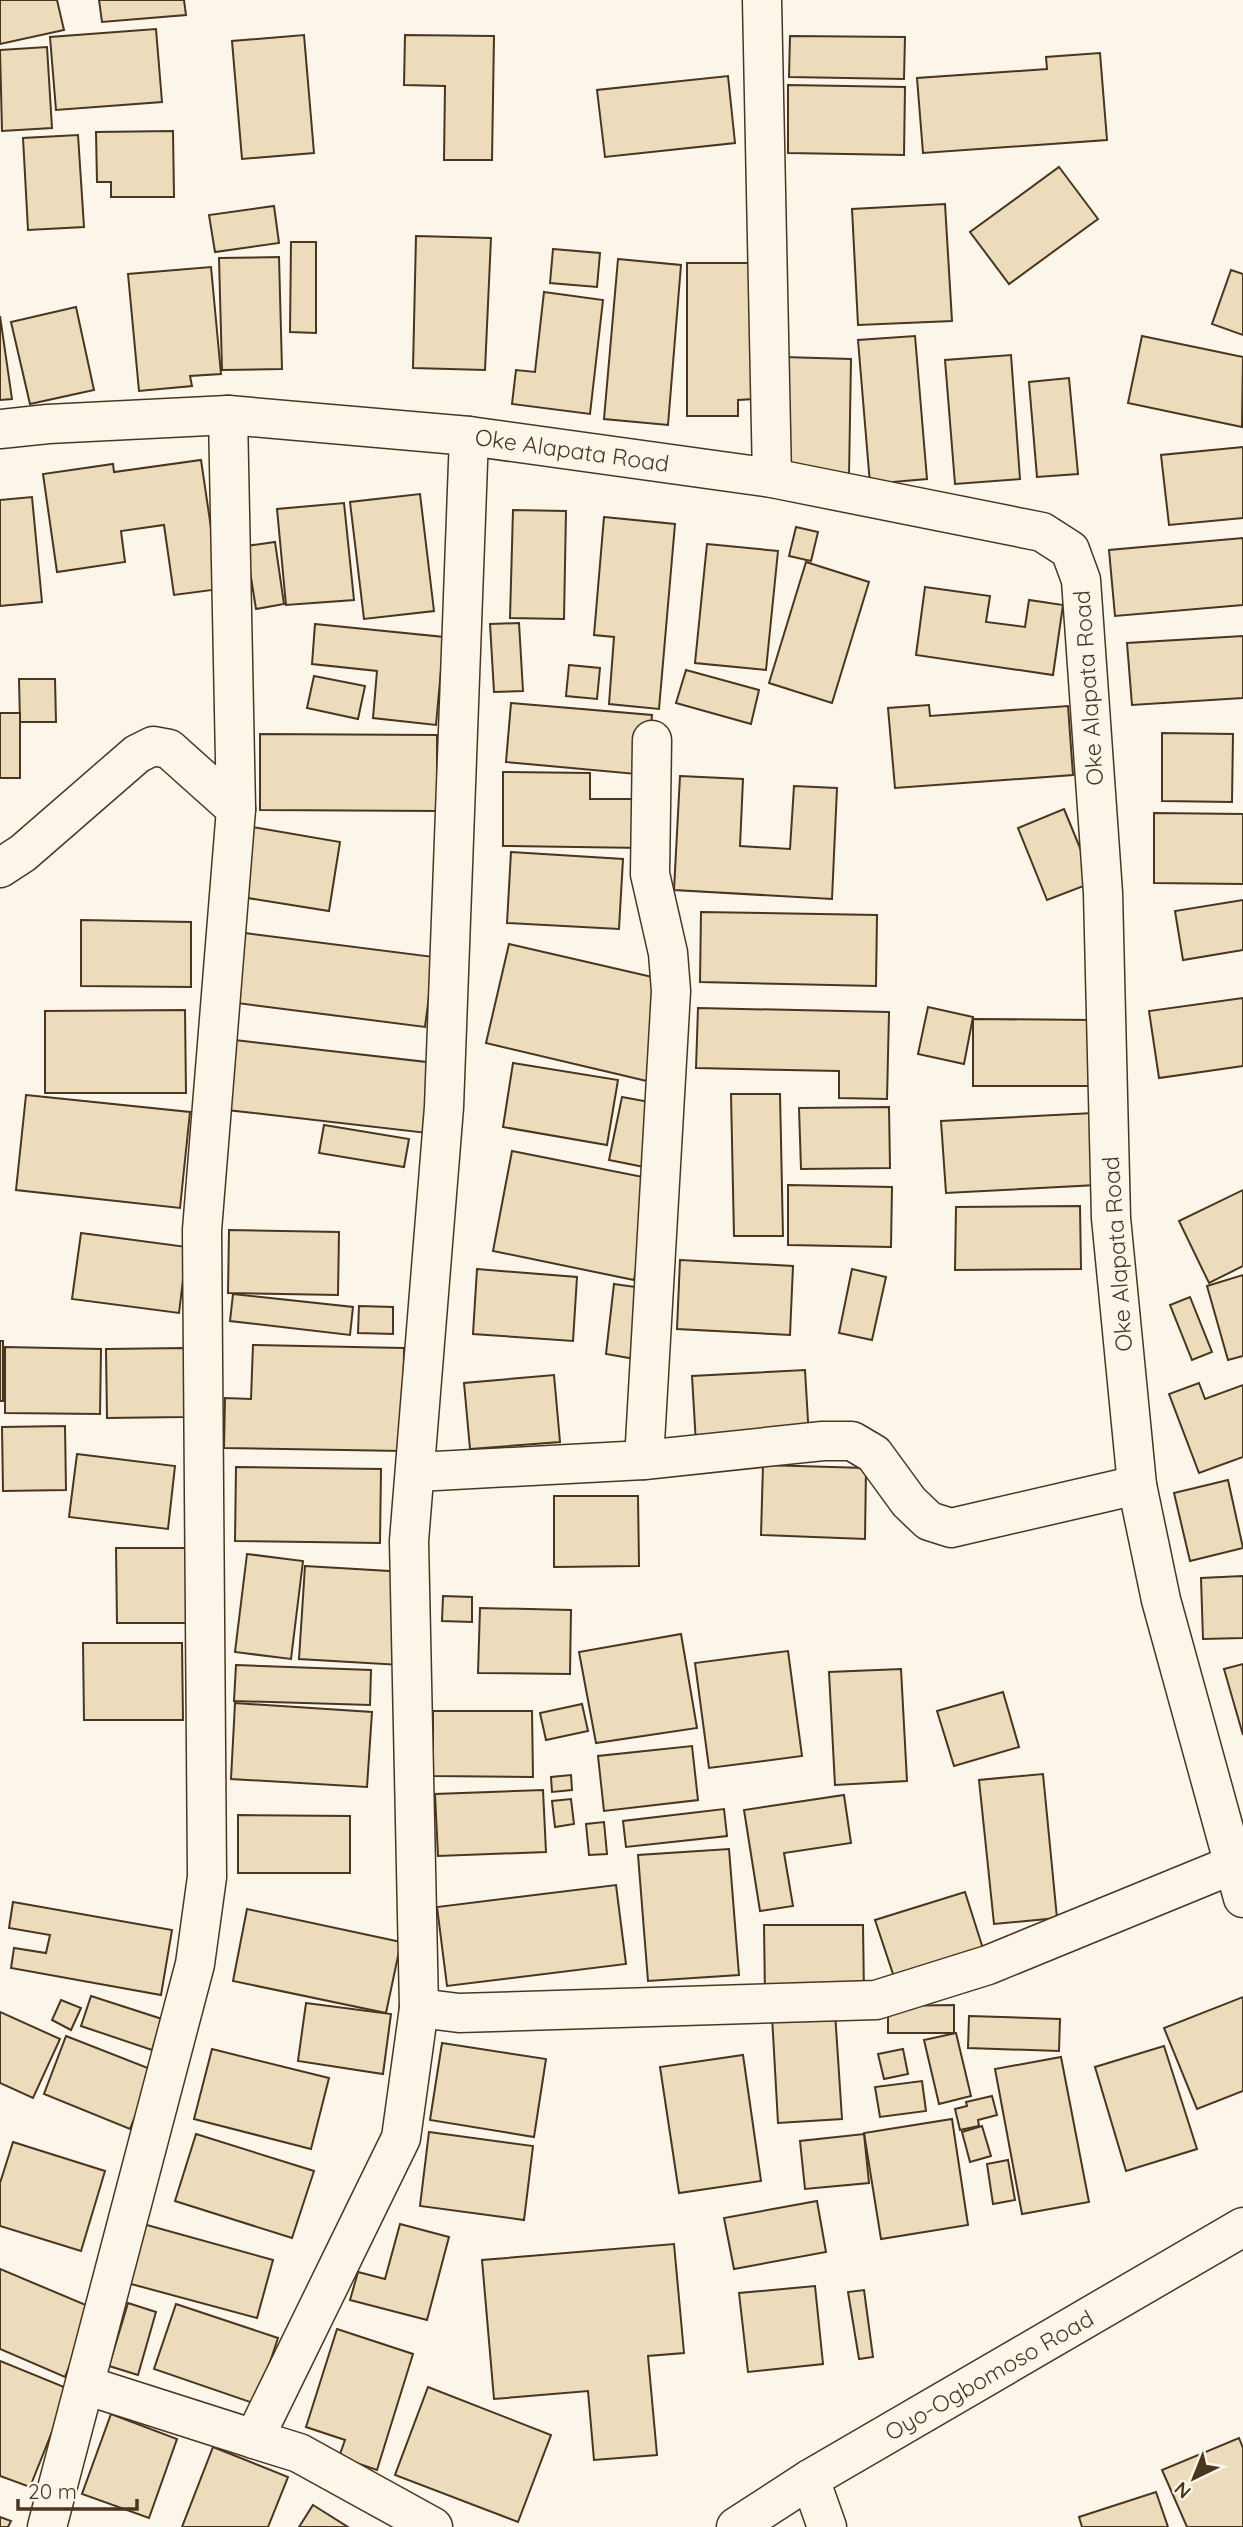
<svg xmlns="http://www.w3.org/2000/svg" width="1243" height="2527" viewBox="0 0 1243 2527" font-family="Quicksand,sans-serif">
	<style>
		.building { fill: #ecdcbc; stroke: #4a3520; stroke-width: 2 }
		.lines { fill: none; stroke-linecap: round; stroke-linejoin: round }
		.minor-casing { stroke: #4a3520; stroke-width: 41 }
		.highway-casing { stroke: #4a3520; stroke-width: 41 }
		.minor { stroke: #fbf6e9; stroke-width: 38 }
		.highway { stroke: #fbf6e9; stroke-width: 38 }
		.labels { text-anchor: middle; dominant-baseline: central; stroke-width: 5; stroke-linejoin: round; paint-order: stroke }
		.street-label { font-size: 23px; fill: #4a3520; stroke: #fbf6e9 }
	</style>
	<rect width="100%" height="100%" fill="#fbf6e9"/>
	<!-- building -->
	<g class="building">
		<polygon points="0,0 57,0 64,30 0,44"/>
		<polygon points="99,0 184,0 186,15 102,22"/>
		<polygon points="156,29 162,102 56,110 50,37"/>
		<polygon points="304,35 314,153 242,159 232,41"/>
		<polygon points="405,35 494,36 492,160 444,160 445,86 404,85"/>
		<polygon points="790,36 905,37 904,79 789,77"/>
		<polygon points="47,47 52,128 2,131 0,50"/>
		<polygon points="1100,53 1107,140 923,153 917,78 1047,69 1046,57"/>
		<polygon points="728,76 735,143 605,157 597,90"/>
		<polygon points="788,85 905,87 904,155 788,153"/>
		<polygon points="173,131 174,197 111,197 111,182 97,182 96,132"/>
		<polygon points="78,135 84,227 28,230 23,138"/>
		<polygon points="1059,167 1098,219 1009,284 970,232"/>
		<polygon points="945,204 952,321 858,325 852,209"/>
		<polygon points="274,206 279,243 215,252 209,215"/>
		<polygon points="416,236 491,238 485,370 413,368"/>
		<polygon points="291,242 316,242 316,333 290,332"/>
		<polygon points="553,249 600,253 597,287 550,283"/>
		<polygon points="279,257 282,369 222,370 219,258"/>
		<polygon points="618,259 681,265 668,425 604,419"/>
		<polygon points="687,263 754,263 754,399 738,400 738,416 687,416"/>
		<polygon points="211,267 221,374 190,376 192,386 139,391 128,274"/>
		<polygon points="1231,270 1243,274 1243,335 1212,324"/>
		<polygon points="544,292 603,300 590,414 512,404 516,370 535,372"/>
		<polygon points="76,307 94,390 30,404 11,322"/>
		<polygon points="0,316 12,399 0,400"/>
		<polygon points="915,336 927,479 870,484 858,340"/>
		<polygon points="1142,336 1243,357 1242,427 1128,403"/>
		<polygon points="1011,355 1020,479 955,484 945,360"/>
		<polygon points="783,357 851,359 849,476 780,474"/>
		<polygon points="1069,378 1078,474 1037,477 1029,382"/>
		<polygon points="1243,447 1243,518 1169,525 1161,455"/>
		<polygon points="201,460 220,589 174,595 164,525 121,531 125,562 57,572 43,474 113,464 114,472"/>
		<polygon points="420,494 434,611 364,619 350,502"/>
		<polygon points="32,497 42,602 0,606 0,500"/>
		<polygon points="344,503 354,600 286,605 277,509"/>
		<polygon points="513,510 566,511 564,619 510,618"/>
		<polygon points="604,517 675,524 659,709 609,704 614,637 594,635"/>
		<polygon points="796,527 818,532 811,561 789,556"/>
		<polygon points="1243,538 1243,605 1115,616 1109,550"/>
		<polygon points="275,542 284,604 256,609 246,546"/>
		<polygon points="707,544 778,551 766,670 695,663"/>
		<polygon points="806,562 869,582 832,703 769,683"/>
		<polygon points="925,587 990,596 986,622 1025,627 1029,600 1063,605 1053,675 916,655"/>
		<polygon points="519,623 523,691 494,692 490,624"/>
		<polygon points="315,624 444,637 436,725 373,718 377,671 312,664"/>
		<polygon points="1243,636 1243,698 1132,705 1127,643"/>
		<polygon points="569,665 600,668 597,699 566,696"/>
		<polygon points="686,670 759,690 751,724 676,703"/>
		<polygon points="314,676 365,686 358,719 307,708"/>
		<polygon points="19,679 55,679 56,722 20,722"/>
		<polygon points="511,703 652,715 647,775 506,762"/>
		<polygon points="929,705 930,716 1068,706 1073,775 895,788 888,708"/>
		<rect x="0" y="713" width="20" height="65"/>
		<polygon points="1162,733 1233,734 1232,802 1162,801"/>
		<polygon points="260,734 437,735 437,811 260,810"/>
		<polygon points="503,772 590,773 590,799 644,799 644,848 503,846"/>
		<polygon points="680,776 743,779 740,846 790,849 794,786 837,788 832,899 674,890"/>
		<polygon points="1064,809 1094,882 1047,900 1018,828"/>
		<polygon points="1154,813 1243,814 1243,884 1154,883"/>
		<polygon points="252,827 340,842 329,911 241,897"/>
		<polygon points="511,852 623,859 619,929 507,923"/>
		<polygon points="1243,900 1243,950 1183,960 1175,911"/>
		<polygon points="701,912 877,915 876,986 700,982"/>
		<polygon points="81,920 191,922 191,987 81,986"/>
		<polygon points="245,933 434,957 425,1027 237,1003"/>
		<polygon points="509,944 674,982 651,1082 486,1043"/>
		<polygon points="1243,998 1243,1066 1159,1078 1149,1011"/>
		<polygon points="928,1007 973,1017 964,1064 918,1054"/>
		<polygon points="698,1008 889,1012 887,1099 839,1098 839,1071 696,1068"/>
		<polygon points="185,1010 186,1093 45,1093 45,1011"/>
		<polygon points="973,1019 1093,1020 1094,1086 973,1086"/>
		<polygon points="235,1040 435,1063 427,1133 227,1110"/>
		<polygon points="513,1063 618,1080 607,1145 503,1127"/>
		<polygon points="731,1094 780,1094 783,1236 734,1236"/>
		<polygon points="26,1095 190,1112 180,1208 16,1190"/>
		<polygon points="622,1097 666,1105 654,1169 609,1160"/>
		<polygon points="889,1107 890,1168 801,1169 799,1108"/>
		<polygon points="1093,1113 1097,1185 946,1193 941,1121"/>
		<polygon points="324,1125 409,1139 404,1167 319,1153"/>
		<polygon points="512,1151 653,1179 634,1280 493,1251"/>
		<polygon points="788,1185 892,1187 891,1247 788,1245"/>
		<polygon points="1243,1190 1243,1266 1209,1283 1179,1221"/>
		<polygon points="1080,1206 1081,1269 955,1270 956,1207"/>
		<polygon points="229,1230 339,1232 338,1295 228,1293"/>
		<polygon points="81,1233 187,1247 179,1313 72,1299"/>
		<polygon points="680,1260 793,1266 790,1335 677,1329"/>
		<polygon points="477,1269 577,1277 573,1341 473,1334"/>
		<polygon points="852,1269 886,1277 872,1340 839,1333"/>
		<polygon points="1243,1275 1243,1356 1228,1360 1207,1286"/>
		<polygon points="614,1284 643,1288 635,1359 606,1354"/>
		<polygon points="233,1294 353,1307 350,1335 230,1321"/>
		<polygon points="1190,1297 1212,1352 1192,1360 1170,1305"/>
		<polygon points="359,1306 393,1307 393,1334 358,1333"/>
		<rect x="0" y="1341" width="3" height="60"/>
		<polygon points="253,1345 404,1348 403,1451 224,1448 225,1398 251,1399"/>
		<polygon points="5,1347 101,1349 100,1414 5,1413"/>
		<polygon points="184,1348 184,1417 107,1418 106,1349"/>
		<polygon points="805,1370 809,1438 696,1444 692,1376"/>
		<polygon points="554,1375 560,1442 470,1449 464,1383"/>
		<polygon points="1199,1383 1205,1399 1243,1385 1243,1457 1199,1473 1169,1394"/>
		<polygon points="65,1426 66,1490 3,1491 2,1427"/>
		<polygon points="77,1454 175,1466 168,1529 69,1517"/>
		<polygon points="763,1465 866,1468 865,1539 761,1535"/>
		<polygon points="236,1467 381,1469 380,1543 235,1541"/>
		<polygon points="1228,1480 1243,1548 1190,1561 1174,1493"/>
		<polygon points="554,1496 638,1496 639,1566 554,1567"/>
		<polygon points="116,1548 188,1548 188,1623 117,1623"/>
		<polygon points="247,1554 303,1561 291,1659 235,1652"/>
		<polygon points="305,1566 406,1572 401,1665 299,1659"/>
		<polygon points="1243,1576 1243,1638 1203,1639 1201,1578"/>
		<polygon points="443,1596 472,1597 472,1622 442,1621"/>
		<polygon points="480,1608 571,1610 570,1674 478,1673"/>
		<polygon points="681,1634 697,1728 596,1743 579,1652"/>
		<polygon points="83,1643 182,1643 183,1720 84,1720"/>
		<polygon points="788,1651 802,1756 709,1768 695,1663"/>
		<polygon points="1243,1664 1243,1735 1224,1669"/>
		<polygon points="236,1665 371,1670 370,1705 234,1701"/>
		<polygon points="901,1669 907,1781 835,1785 829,1672"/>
		<polygon points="1003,1692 1019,1747 954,1766 937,1711"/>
		<polygon points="235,1703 372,1712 367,1787 231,1779"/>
		<polygon points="582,1704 588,1731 546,1740 540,1713"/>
		<polygon points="433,1711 532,1711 533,1777 433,1776"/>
		<polygon points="692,1746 698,1800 604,1811 598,1756"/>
		<polygon points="1043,1774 1057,1918 994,1924 979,1780"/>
		<polygon points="571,1775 572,1790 552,1792 551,1777"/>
		<polygon points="543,1790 546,1852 438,1856 435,1794"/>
		<polygon points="844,1795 851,1843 784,1853 793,1906 760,1911 744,1810"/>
		<polygon points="571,1799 574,1824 555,1827 552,1801"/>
		<polygon points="724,1809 727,1836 626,1847 623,1821"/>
		<polygon points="238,1815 350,1816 350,1873 238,1873"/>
		<polygon points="604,1822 607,1854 589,1855 586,1824"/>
		<polygon points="729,1849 739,1975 648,1981 638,1855"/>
		<polygon points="616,1885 626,1964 447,1986 437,1907"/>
		<polygon points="965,1892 986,1958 897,1986 875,1920"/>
		<polygon points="13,1902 172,1930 161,1995 11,1968 14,1948 46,1953 50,1935 9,1928"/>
		<polygon points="247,1909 401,1942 386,2013 233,1981"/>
		<polygon points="764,1925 863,1925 864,1995 765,1996"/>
		<polygon points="91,1996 162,2019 152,2050 81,2026"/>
		<polygon points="1243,1997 1243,2091 1197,2109 1164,2028"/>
		<polygon points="61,2000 81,2008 71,2030 52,2020"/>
		<polygon points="306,2003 391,2014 383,2074 298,2061"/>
		<polygon points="954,2005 954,2033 888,2033 888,2006"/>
		<polygon points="0,2012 60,2039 33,2098 0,2083"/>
		<polygon points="835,2012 842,2119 778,2123 772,2016"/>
		<polygon points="969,2016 1060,2019 1059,2051 968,2048"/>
		<polygon points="956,2033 971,2096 939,2104 924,2040"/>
		<polygon points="66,2036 153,2070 130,2129 44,2094"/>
		<polygon points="442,2043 546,2059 534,2137 430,2120"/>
		<polygon points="1164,2046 1197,2149 1126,2171 1095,2067"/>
		<polygon points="212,2049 329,2078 311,2149 194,2119"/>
		<polygon points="903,2049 908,2074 884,2079 878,2054"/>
		<polygon points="743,2055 761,2181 679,2193 660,2067"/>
		<polygon points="1061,2057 1089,2202 1022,2214 995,2069"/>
		<polygon points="922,2081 926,2111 880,2117 875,2087"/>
		<polygon points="992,2096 997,2115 978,2120 979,2126 960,2130 955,2109 967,2106 966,2102"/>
		<polygon points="952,2119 968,2225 881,2239 864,2133"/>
		<polygon points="982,2126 991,2156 970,2162 962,2132"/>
		<polygon points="429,2132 533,2146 524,2220 420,2206"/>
		<polygon points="196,2134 314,2171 292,2238 175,2201"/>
		<polygon points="864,2134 869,2183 805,2189 800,2141"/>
		<polygon points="13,2142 105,2171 81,2251 0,2226 0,2183"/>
		<polygon points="1008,2160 1015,2200 993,2204 987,2164"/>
		<polygon points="817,2201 826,2252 734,2269 724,2218"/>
		<polygon points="136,2222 273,2260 257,2318 120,2281"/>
		<polygon points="400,2224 449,2237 427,2320 350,2300 358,2272 385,2279"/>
		<polygon points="674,2244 684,2353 648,2356 657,2455 594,2460 588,2391 494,2399 482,2260"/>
		<polygon points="0,2269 93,2308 65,2377 0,2349"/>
		<polygon points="815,2286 823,2364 748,2372 739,2293"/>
		<polygon points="864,2290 873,2357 859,2359 848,2292"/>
		<polygon points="128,2303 156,2312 138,2375 109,2366"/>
		<polygon points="176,2304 278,2338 256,2404 154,2369"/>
		<polygon points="337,2329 413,2354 377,2470 339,2457 345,2440 306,2427"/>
		<polygon points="0,2361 69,2389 30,2487 0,2476"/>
		<polygon points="428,2387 551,2435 518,2522 395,2475"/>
		<polygon points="111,2414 177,2439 149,2518 82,2494"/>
		<polygon points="1239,2438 1243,2448 1243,2527 1187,2527 1162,2470"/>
		<polygon points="213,2447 288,2477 268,2527 182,2527"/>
		<polygon points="1156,2492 1168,2527 1082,2527 1079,2517"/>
		<polygon points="313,2505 348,2527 299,2527"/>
		<polygon points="0,2517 11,2521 8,2527 0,2527"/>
	</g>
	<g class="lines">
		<!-- minor casing -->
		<g class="minor-casing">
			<g id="minor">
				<polyline points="762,0 772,478"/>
				<polyline points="0,429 48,424 228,415 469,436 772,478 1042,532 1070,550 1081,580 1103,893 1111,1218 1137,1485 1161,1600 1243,1898"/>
				<polyline points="0,868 23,853 137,754 153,746 169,749 236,809"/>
				<polyline points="644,1460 671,991 668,953 650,874 652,740"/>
				<polyline points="417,1472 644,1460 823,1441 852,1441 874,1454 909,1502 929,1521 951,1528 1137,1485"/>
				<polyline points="419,2008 459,2013 876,2000 988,1965 1232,1865"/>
				<polyline points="85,2385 254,2439"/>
				<polyline points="810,2479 827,2527"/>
				<polyline points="47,2527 195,1964 207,1877 202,1230 236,809 228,415"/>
				<polyline points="433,2527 299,2453 254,2439 401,2138 419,2008 409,1541 444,1107 469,436"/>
			</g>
		</g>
		<!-- highway casing -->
		<g class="highway-casing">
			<polyline id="highway" points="736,2527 810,2479 1243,2227"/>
		</g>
		<!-- minor -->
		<use href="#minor" class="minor"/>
		<!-- highway -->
		<use href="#highway" class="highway"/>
	</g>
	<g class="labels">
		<!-- street labels -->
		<g class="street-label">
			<text transform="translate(572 450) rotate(8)">Oke Alapata Road</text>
			<text transform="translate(1088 688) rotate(-94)">Oke Alapata Road</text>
			<text transform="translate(1117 1254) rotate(-94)">Oke Alapata Road</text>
			<text transform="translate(989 2375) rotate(-30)">Oyo-Ogbomoso Road</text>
		</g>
	</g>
	<!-- north arrow -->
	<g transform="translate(1194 2478) rotate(223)" stroke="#fbf6e9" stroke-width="5" paint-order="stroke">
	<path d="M0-5L12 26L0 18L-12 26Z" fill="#4a3520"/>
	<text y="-10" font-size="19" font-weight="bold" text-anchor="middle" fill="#4a3520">N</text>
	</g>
	<!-- scale -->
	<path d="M18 2499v10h119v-10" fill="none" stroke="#4a3520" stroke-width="3.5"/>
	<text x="28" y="2499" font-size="21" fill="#4a3520" stroke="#fbf6e9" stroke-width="5" paint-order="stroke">20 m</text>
</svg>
